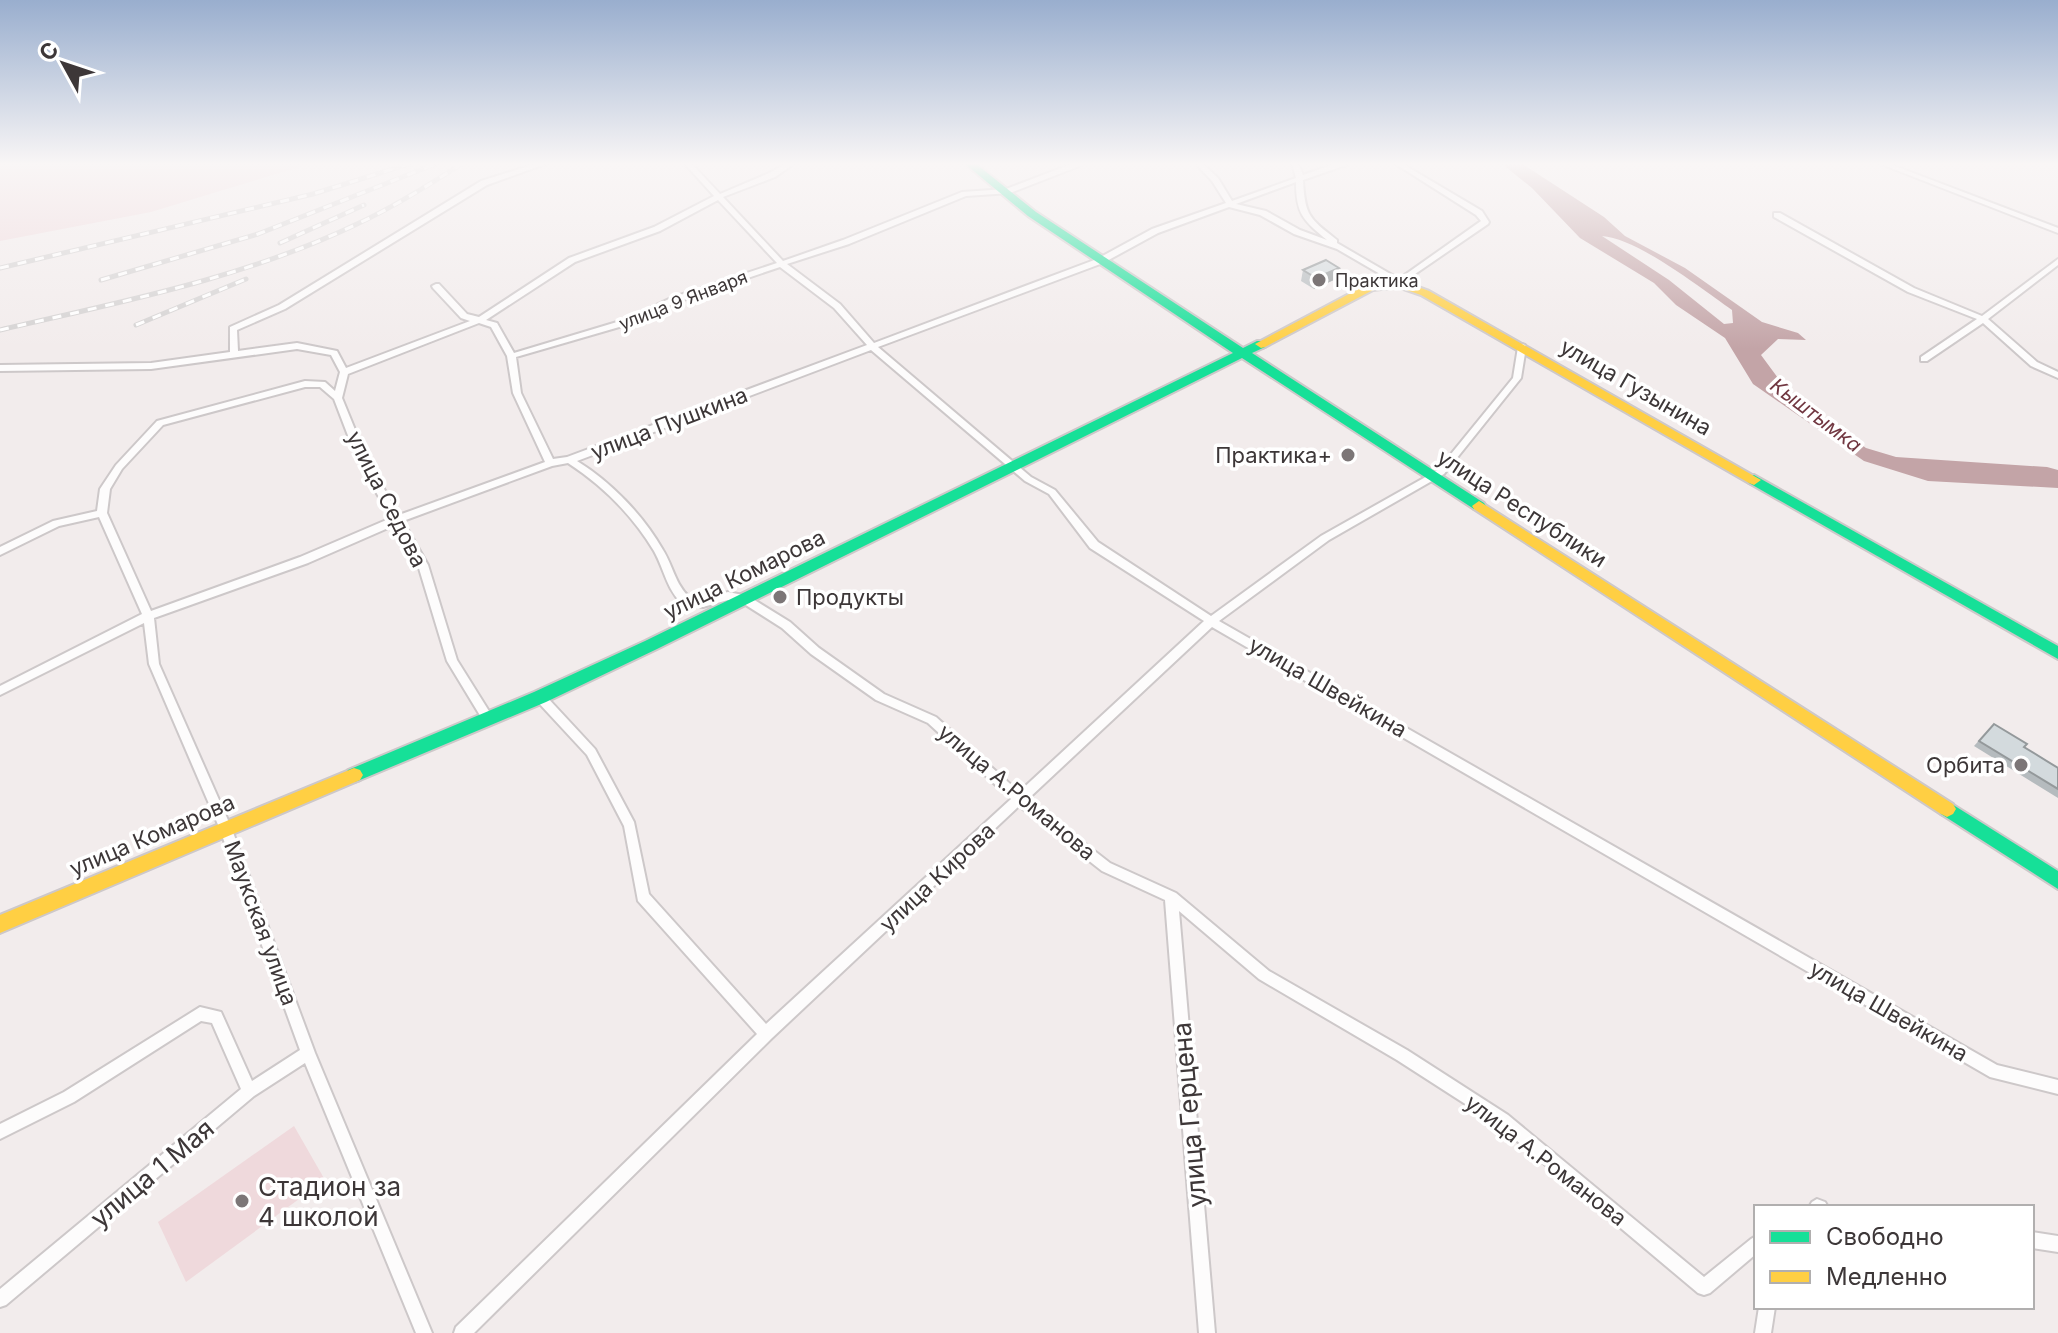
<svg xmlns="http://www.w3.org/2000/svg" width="2058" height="1333" viewBox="0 0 2058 1333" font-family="Inter,sans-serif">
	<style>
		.green { fill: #efd9dc }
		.water { fill: #c3a4a7; fill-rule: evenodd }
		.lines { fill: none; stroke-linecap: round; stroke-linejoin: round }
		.street-casing { stroke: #cdc8c9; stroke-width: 4 }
		.fast-casing { stroke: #cdc8c9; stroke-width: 4 }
		.slow-casing { stroke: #cdc8c9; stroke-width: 4 }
		.street { fill: #fdfcfc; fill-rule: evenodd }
		.fast { fill: #16e098; fill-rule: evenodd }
		.slow { fill: #ffcf43; fill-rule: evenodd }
		.rail-casing { stroke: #d4d2d2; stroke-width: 5 }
		.rail { stroke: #fff; stroke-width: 3; stroke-dasharray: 9; stroke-linecap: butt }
		.wall { fill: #b5bbbe }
		.shaded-wall { fill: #94999b }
		.building { fill: #d3dadd; stroke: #94999b; stroke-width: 2 }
		.poi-dot { fill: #7c7677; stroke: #fff; stroke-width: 3 }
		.labels { text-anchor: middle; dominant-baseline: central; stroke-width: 7; stroke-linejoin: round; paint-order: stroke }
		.far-poi-label { font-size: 18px; fill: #3d3738; stroke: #fff; text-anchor: start }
		.far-street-label { font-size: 18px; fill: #3d3738; stroke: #fff }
		.far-water-label { font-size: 20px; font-style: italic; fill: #713741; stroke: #fff }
		.street-label { font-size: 22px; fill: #3d3738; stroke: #fff }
		.poi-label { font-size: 22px; fill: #3d3738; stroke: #fff; text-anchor: end }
		.near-street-label { font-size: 26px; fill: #3d3738; stroke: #fff }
		.near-poi-label { font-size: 26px; fill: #3d3738; stroke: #fff; text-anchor: start }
	</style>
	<rect width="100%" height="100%" fill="#f2ecec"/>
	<!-- green -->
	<g class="green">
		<polygon points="0,163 312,163 151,212 0,241"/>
		<polygon points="294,1126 325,1180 186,1282 158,1222"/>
	</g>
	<!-- water -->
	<path class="water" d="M1501 163H1521L1604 217 1625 236 1685 268 1762 322 1798 333 1806 340 1778 339 1761 355 1789 393 1866 448 1896 457 2047 467 2058 470V488L1928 481 1864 461 1753 384 1725 338 1676 305 1654 283 1580 238 1532 188ZM1602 236C1637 238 1702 289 1732 310L1733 323 1724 324 1669 280Z"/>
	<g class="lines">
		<!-- street casing -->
		<g class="street-casing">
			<g id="street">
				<path d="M538 163H548L487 185 285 309 237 330 238 351 297 343 337 351 346 368 470 321 461 318 433 288 432 286 436 284H439L467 314 479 317 569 258 654 227 714 196 684 163H691L720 194 769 173 788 163H795L775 177 723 197 783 261 843 240 962 192 1006 189 1074 163H1082V165L1010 193 966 196 849 244 787 264 840 304 874 343 1097 259 1152 229 1226 203 1212 181 1195 163H1202L1218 178 1232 201 1296 178 1292 163H1298L1303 175 1337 163H1346V165L1303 180C1305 216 1309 218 1337 240V243L1399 279 1481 221 1476 215 1394 163H1401L1482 211 1489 222 1488 224 1399 285 1337 249 1294 234 1260 215 1229 207 1158 233 1103 263 878 347 1031 477 1055 490 1098 542 1211 616 1321 536 1438 470 1513 378 1518 347 1522 344 1525 345 1526 347 1521 378 1444 474 1329 540 1219 621 1997 1065 2058 1080V1094L1990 1077 1212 627 1028 799 1110 863 1176 893 1269 971 1407 1050 1508 1115 1704 1277 1751 1239 1756 1236V1254L1710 1293 1704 1295 1698 1293 1498 1125 1397 1060 1259 979 1179 911 1215 1333H1199L1165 900 1102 871 1019 806 771 1039 474 1333H454L456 1327 757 1034 638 901 624 826 587 755 536 700 534 697 536 694H544L595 749 634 822 649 894 766 1024 1011 799 928 723 876 700 811 654 782 628 741 602 728 600 703 607 683 605C666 588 665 571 654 551 633 516 602 485 568 463L552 466 403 521 428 565 457 660 492 716 494 719 492 722H484L447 661 418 565 395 525 308 563 154 618 159 664 231 827 315 1053 432 1333H416L305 1063 254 1096 6 1305 0 1307V1289L241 1089 212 1023 201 1021 74 1102 0 1139V1124L64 1092 200 1007 221 1012 252 1081 300 1050 219 827 149 664 144 623 0 695V686L142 614 99 517 59 526 0 555V547L53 521 97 511 100 489 116 465 157 421 305 381 325 382 335 391 340 372 331 355 297 349 151 369 0 371V365L151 363 230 352V327L279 305 481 181ZM1296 182C1296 214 1303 220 1327 240L1300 230 1266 211 1236 204ZM718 200 777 263 671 298 627 319 514 353 497 323 486 320 575 262 660 231ZM780 267 834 308 867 345 567 457 553 459 521 393 516 357 633 323 677 302ZM479 323 491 327 507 356 513 393 545 462 399 515 367 459 342 398 348 374ZM871 350 1025 481 1049 494 1090 548 1204 621 1019 792 936 717 884 694 819 648 790 622 748 596 728 592 703 599 690 598C675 584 673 566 663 550 643 515 611 482 577 461ZM305 387H320L334 399 357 459 391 518 300 557 151 611 107 513 110 489 122 469 163 425Z"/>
				<polygon points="1878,163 1887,163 2058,228 2058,233"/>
				<polygon points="1774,213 1780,213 1914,288 1982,316 2058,259 2058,265 1988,319 2037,362 2058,372 2058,378 2031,366 1983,323 1927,361 1921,361 1921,357 1977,319 1908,292 1774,217"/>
				<polygon points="1817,1199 1825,1202 1828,1207 1809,1207 1812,1202"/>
				<polygon points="2032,1232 2058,1236 2058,1252 2032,1248"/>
				<polygon points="1759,1307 1775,1307 1771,1333 1755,1333"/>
			</g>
		</g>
		<!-- fast casing -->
		<g class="fast-casing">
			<g id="fast">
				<polygon points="964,163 975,163 1036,212 1243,348 1257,341 1265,341 1265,347 1252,353 1484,503 1486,506 1484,509 1474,509 1242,358 657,649 546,702 360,780 354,782 348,780 345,775 348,770 534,692 645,641 1233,353 1028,216"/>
				<polygon points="1754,475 2058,646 2058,659 1749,483 1747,480 1749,477"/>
				<polygon points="1947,801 2058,871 2058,889 1941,814 1938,809 1941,804"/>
			</g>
		</g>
		<!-- slow casing -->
		<g class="slow-casing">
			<g id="slow">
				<polygon points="1399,280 1429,291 1761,480 1754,485 1749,483 1421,295 1398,287 1373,290 1265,347 1261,348 1255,344 1366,285"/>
				<polygon points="1479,501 1953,804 1956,809 1953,814 1947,817 1941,814 1474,509 1472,506"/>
				<polygon points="354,768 360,770 363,775 360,780 0,933 0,915"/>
			</g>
		</g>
		<!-- street -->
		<use href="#street" class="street"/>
		<!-- fast -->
		<use href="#fast" class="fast"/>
		<!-- slow -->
		<use href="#slow" class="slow"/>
		<!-- rail casing -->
		<g class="rail-casing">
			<g id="rail">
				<polyline points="280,243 364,205"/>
				<polyline points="0,268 313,194 412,163"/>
				<polyline points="101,280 258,234 438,163"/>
				<polyline points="136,325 246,279"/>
				<path d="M0 330C120 302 245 278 357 224 394 207 429 185 463 163"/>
			</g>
		</g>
		<!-- rail -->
		<use href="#rail" class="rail"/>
	</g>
	<!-- wall -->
	<g class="wall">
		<polygon points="1303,270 1336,279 1314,289 1301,281"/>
		<polygon points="1994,724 2024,747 2058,768 2058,798 1974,746"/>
	</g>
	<!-- shaded-wall -->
	<polygon class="shaded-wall" points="1339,268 1336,279 1314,289 1316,278"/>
	<!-- building -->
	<g class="building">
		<polygon points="1326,260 1339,268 1316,278 1303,270"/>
		<polygon points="1994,724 2027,744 2024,747 2058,768 2058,789 1979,741"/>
	</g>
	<!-- sky -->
	<linearGradient id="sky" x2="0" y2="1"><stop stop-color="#99aece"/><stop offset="0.47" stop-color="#f9f6f6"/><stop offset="1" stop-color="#f9f6f6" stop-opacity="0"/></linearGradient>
	<rect width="2058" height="349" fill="url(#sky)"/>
	<!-- markers -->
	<g class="poi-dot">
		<circle cx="1319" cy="280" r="8"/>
		<circle cx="1348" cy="455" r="8"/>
		<circle cx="780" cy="597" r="8"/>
		<circle cx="2021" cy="765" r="8"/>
		<circle cx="242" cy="1201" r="8"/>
	</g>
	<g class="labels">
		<!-- far-poi labels -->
		<g class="far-poi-label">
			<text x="1335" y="280">Практика</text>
		</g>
		<!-- far-street labels -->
		<g class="far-street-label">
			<text transform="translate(683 300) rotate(-21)">улица 9 Января</text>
		</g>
		<!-- far-water labels -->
		<g class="far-water-label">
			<text transform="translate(1816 415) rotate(37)">Кыштымка</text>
		</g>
		<!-- street labels -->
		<g class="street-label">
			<text transform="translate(1636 387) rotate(30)">улица Гузынина</text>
			<text transform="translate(669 423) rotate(-21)">улица Пушкина</text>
			<text transform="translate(387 499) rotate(63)">улица Седова</text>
			<text transform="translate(1522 508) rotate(33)">улица Республики</text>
			<text transform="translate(744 574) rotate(-26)">улица Комарова</text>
			<text transform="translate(1328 687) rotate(30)">улица Швейкина</text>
			<text transform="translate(1017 792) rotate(40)">улица А.Романова</text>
			<text transform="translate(152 835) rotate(-23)">улица Комарова</text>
			<text transform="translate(937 877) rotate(-43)">улица Кирова</text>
			<text transform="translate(261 923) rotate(70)">Маукская улица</text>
			<text transform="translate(1889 1011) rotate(30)">улица Швейкина</text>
			<text transform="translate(1546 1160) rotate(38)">улица А.Романова</text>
		</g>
		<!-- poi labels -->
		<g class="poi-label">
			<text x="1332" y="455">Практика+</text>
			<text x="796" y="597" text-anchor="start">Продукты</text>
			<text x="2005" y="765">Орбита</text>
		</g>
		<!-- near-street labels -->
		<g class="near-street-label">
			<text transform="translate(1189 1115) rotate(-95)">улица Герцена</text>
			<text transform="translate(152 1173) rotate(-40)">улица 1 Мая</text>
		</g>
		<!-- near-poi labels -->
		<g class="near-poi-label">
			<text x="258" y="1186">Стадион за<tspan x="258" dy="30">4 школой</tspan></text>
		</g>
	</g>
	<!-- legend -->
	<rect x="1754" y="1205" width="280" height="104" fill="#ffffff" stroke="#b1afaf" stroke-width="2"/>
	<rect x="1770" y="1231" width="40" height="12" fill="#16e098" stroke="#b1afaf" stroke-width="2"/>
	<text x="1826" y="1245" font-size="24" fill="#3d3738">Свободно</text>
	<rect x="1770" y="1271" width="40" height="12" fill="#ffcf43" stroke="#b1afaf" stroke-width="2"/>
	<text x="1826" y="1285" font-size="24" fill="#3d3738">Медленно</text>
	<!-- north arrow -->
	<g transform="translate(64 64) rotate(310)" stroke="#ffffff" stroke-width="6" paint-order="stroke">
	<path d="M0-6L14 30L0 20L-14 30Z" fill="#3d3738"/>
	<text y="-12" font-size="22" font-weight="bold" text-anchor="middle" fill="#3d3738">С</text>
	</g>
</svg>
